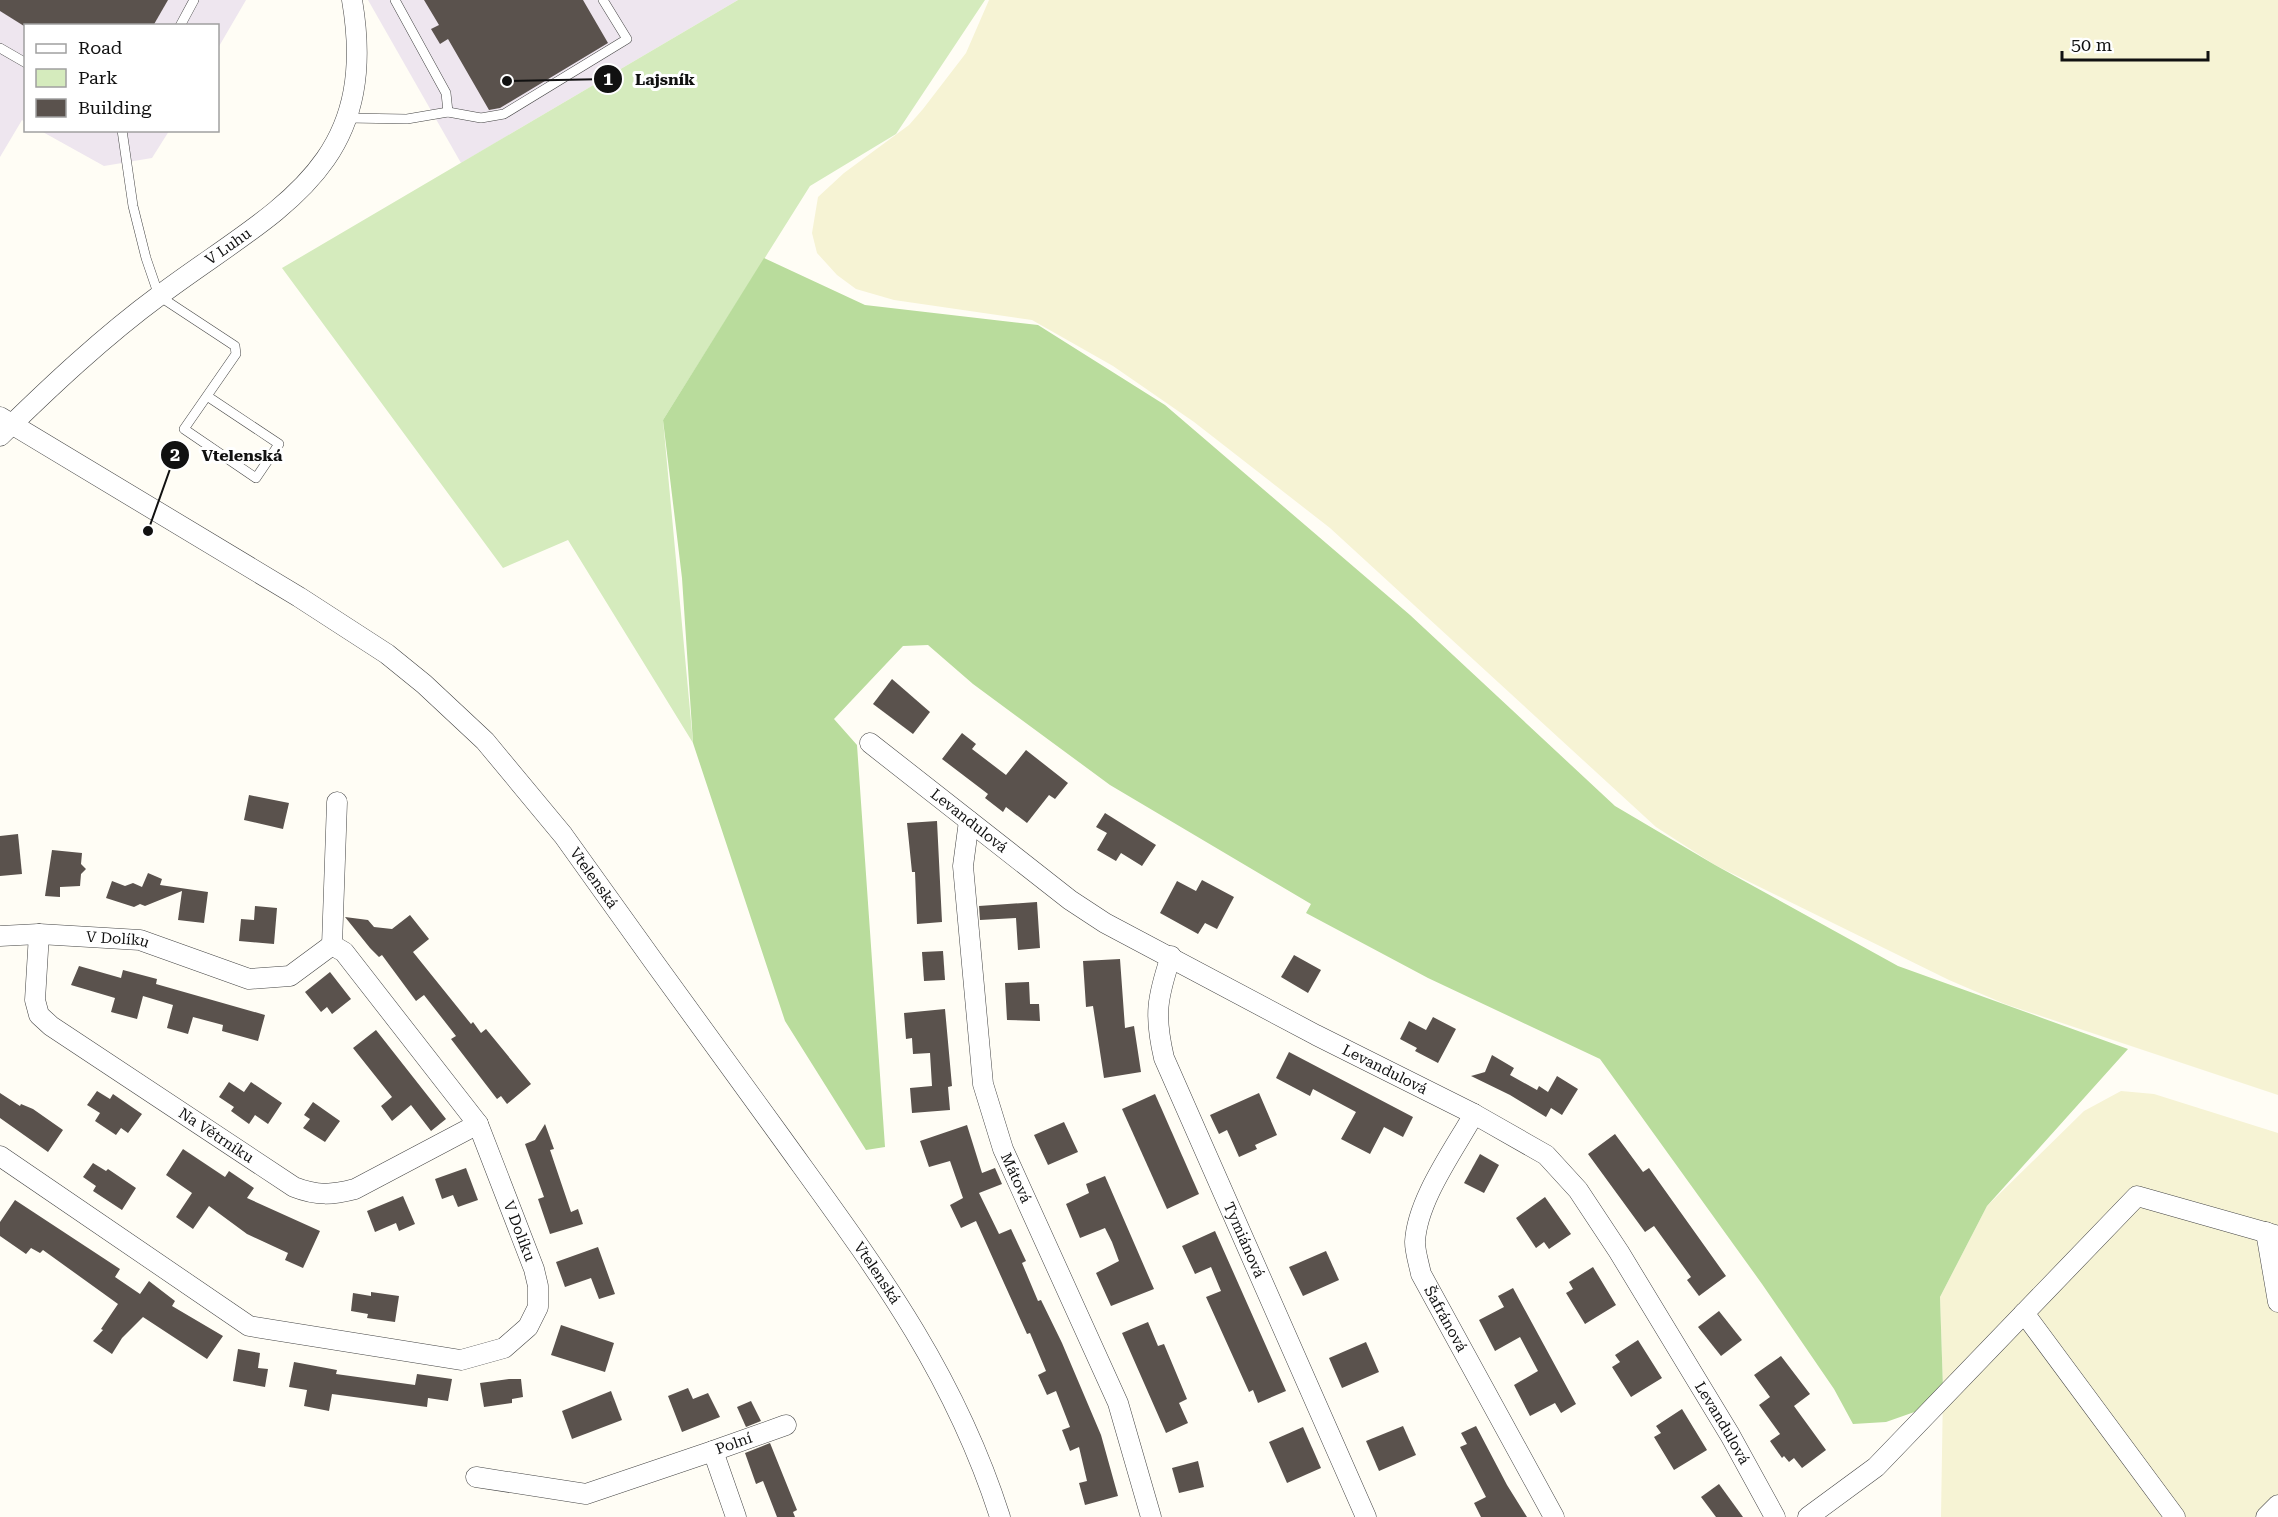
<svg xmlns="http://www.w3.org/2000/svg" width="2278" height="1517" viewBox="0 0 2278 1517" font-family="'Roboto Serif',serif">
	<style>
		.industrial { fill: #eee6ef }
		.farmland { fill: #f6f3d4 }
		.green { fill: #d5ebbd }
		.forest { fill: #b9dc9c }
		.building { fill: #5a524d }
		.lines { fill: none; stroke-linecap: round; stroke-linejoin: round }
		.service-casing { stroke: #444; stroke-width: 10 }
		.minor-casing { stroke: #444; stroke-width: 21 }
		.service { stroke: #fff; stroke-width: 9 }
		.minor { stroke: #fff; stroke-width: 20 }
		.labels { text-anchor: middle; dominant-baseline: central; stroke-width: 6; stroke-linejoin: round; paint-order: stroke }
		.street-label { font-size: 15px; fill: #111; stroke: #fff }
		.leader { fill: none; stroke: #111; stroke-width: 2 }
		.callout-dot { fill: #111; stroke: #fff; stroke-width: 2 }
		.mark-label { font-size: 18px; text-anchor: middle; font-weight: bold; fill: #fff }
		.callout-label { font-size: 16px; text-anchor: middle; font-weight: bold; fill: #111; stroke: #fff; stroke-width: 6; stroke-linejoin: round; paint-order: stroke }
	</style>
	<rect width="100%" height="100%" fill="#fffdf5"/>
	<!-- industrial -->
	<g class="industrial">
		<polygon points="0,0 246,0 218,48 218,26 26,26 25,122 22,120 0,157"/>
		<polygon points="368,0 738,0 461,163"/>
		<polygon points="41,131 169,131 152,158 104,166"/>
	</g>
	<!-- farmland -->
	<g class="farmland">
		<polygon points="989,0 2278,0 2278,1095 2005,1004 1949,980 1715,865 1656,827 1330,528 1194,422 1113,366 1032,320 894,300 856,289 837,275 817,253 812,233 818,197 844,173 909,125 923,109 966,53"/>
		<polygon points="2121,1091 2154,1094 2278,1133 2278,1517 1941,1517 1943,1389 1940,1297 1987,1206 2084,1111"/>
	</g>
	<!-- green -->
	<polygon class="green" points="738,0 985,0 896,134 810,186 663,420 693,743 568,540 503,568 282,268"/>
	<!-- forest -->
	<polygon class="forest" points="764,258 865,305 1038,325 1165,405 1410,615 1615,806 1715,865 1898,966 2128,1049 1987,1206 1940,1297 1943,1389 1923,1409 1886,1422 1853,1424 1834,1389 1762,1284 1600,1059 1428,978 1306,913 1311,904 1110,785 973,684 928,645 903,646 834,719 857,745 885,1147 866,1150 785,1021 693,743 682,578 663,420"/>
	<!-- building -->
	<g class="building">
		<polygon points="0,0 168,0 153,26 24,26 0,11"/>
		<polygon points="424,0 583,0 608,43 500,108 489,110 448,39 440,44 431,29 439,25"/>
		<polygon points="892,679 930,712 913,734 873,704"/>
		<polygon points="962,733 976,744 972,749 1006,775 1026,750 1068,783 1055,799 1049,795 1027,823 1006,807 1003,812 985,798 988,794 942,759"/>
		<polygon points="249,795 289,803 283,829 244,820"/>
		<polygon points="1105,813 1156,845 1142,866 1121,853 1116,861 1097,850 1107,833 1096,827"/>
		<polygon points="937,821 942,922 917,924 915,872 912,872 907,823"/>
		<polygon points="18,834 22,874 0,876 0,836"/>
		<polygon points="52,850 82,853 81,864 86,869 81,874 80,886 60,887 60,897 45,896"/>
		<polygon points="148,873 162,879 160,885 208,892 204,923 178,920 182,891 145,906 140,904 134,907 106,898 112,881 125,886 133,883 142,887"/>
		<polygon points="1202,880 1234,897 1217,929 1205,923 1198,934 1160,913 1177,881 1196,891"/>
		<polygon points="1037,902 1040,948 1018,950 1016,918 980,920 979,906"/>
		<polygon points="255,906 277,908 274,944 239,941 241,919 254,920"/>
		<polygon points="410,915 429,939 413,952 471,1024 473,1022 481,1033 486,1029 531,1084 507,1104 501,1096 497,1099 451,1039 456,1036 424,995 416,1001 382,955 379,957 370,948 345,917 368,920 374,927 392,929"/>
		<polygon points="943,951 945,980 924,981 922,952"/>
		<polygon points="1294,955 1321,970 1308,993 1281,977"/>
		<polygon points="1120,959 1125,1028 1134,1026 1141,1072 1104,1078 1093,1006 1086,1007 1083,961"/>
		<polygon points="79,966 121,978 123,970 157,979 156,984 265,1015 258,1041 222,1031 223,1025 193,1017 188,1034 167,1028 173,1005 143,996 137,1019 111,1012 115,998 71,985"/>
		<polygon points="330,972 351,999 332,1014 327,1007 321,1012 305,992"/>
		<polygon points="1029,982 1030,1004 1039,1004 1040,1021 1007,1020 1005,983"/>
		<polygon points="945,1009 952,1086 948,1087 950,1110 912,1113 910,1088 932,1086 930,1053 913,1054 912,1038 906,1039 904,1013"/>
		<polygon points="1433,1017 1456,1029 1438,1063 1415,1051 1417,1048 1400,1039 1409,1021 1426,1030"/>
		<polygon points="376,1030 446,1119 431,1131 411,1105 392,1121 381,1106 392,1097 353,1048"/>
		<polygon points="1289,1052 1413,1117 1403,1137 1384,1127 1370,1154 1341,1139 1356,1112 1313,1089 1310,1096 1276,1078"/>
		<polygon points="1492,1055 1514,1068 1510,1075 1537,1090 1539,1086 1548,1092 1557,1076 1578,1089 1562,1115 1551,1108 1546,1117 1510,1095 1471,1076 1485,1072"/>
		<polygon points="229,1082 244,1092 251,1082 282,1103 268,1124 255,1115 249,1124 231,1111 234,1107 219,1097"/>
		<polygon points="97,1091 110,1099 113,1094 142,1114 128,1133 121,1128 116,1135 95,1121 100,1113 87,1105"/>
		<polygon points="0,1093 20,1106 21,1104 33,1109 63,1130 48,1152 0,1118"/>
		<polygon points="1259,1093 1277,1135 1255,1145 1257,1149 1239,1157 1227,1130 1219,1134 1210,1115"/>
		<polygon points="1155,1094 1199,1194 1167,1209 1122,1109"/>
		<polygon points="313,1102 340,1121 325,1142 303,1128 310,1119 304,1115"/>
		<polygon points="1064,1122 1078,1152 1048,1165 1034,1135"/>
		<polygon points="545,1124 554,1149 550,1150 571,1212 578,1209 583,1224 550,1234 538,1199 544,1197 525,1144 535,1140"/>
		<polygon points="967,1125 982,1173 995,1168 1002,1184 979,1193 999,1234 1011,1229 1026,1261 1022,1263 1038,1301 1041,1300 1062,1343 1101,1435 1118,1496 1085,1505 1079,1483 1087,1481 1079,1447 1070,1451 1062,1430 1070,1427 1056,1391 1047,1395 1038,1375 1046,1371 1030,1333 1027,1334 976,1221 961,1228 950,1205 963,1198 950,1161 929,1167 920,1141"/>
		<polygon points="1615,1134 1643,1172 1649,1168 1726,1276 1699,1296 1687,1280 1691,1277 1654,1226 1645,1232 1588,1154"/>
		<polygon points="183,1149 225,1177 229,1171 254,1188 247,1198 320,1231 303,1268 285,1260 288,1253 247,1234 209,1206 193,1229 176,1217 192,1193 166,1175"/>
		<polygon points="1480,1154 1499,1165 1484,1193 1464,1183"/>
		<polygon points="93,1163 106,1171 108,1169 136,1188 122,1210 93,1191 96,1186 83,1177"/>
		<polygon points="466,1168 478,1200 458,1207 453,1195 442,1199 435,1179"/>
		<polygon points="1105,1176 1154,1289 1111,1306 1096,1273 1119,1261 1112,1242 1105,1228 1080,1238 1066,1204 1089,1193 1086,1184"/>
		<polygon points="403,1196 415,1224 399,1231 396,1223 375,1232 367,1211"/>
		<polygon points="1545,1197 1571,1234 1549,1249 1544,1242 1536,1248 1516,1218"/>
		<polygon points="15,1200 120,1269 115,1277 140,1294 149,1281 175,1301 172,1306 223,1336 207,1359 143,1317 122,1338 112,1354 93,1341 103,1330 101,1329 118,1304 43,1250 40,1253 31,1248 26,1254 0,1236 0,1222"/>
		<polygon points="1215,1231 1286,1391 1258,1403 1253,1390 1249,1392 1206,1297 1221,1291 1211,1267 1195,1274 1182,1246"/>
		<polygon points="598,1247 615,1294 599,1299 591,1278 565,1287 556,1262"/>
		<polygon points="1326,1251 1339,1280 1303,1296 1289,1267"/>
		<polygon points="1593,1267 1616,1305 1585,1324 1566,1293 1573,1289 1569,1282"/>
		<polygon points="1513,1288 1576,1404 1561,1413 1555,1403 1530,1416 1514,1385 1538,1371 1520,1337 1495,1351 1479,1320 1504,1307 1498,1296"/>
		<polygon points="371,1292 399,1296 395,1322 367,1318 368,1314 351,1311 353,1293 371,1296"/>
		<polygon points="1719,1311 1742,1340 1721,1356 1698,1327"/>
		<polygon points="1148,1322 1158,1346 1164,1344 1187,1399 1179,1403 1188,1423 1166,1433 1122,1333"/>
		<polygon points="561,1325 614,1343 605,1372 551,1355"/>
		<polygon points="1638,1340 1662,1378 1631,1397 1612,1367 1620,1362 1615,1355"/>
		<polygon points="1366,1342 1379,1372 1342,1388 1329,1358"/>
		<polygon points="238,1349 260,1353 258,1368 268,1369 265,1387 233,1381"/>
		<polygon points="1781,1356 1810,1394 1794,1406 1826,1450 1802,1468 1794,1458 1789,1462 1784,1456 1782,1458 1770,1441 1780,1434 1759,1405 1770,1397 1754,1375"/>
		<polygon points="294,1362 337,1370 336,1374 415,1385 417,1374 452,1379 448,1401 428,1398 427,1407 332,1394 329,1411 304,1406 307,1390 289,1387"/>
		<polygon points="509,1379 521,1379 523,1397 512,1399 512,1403 484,1407 480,1383"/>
		<polygon points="688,1388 693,1399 708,1393 720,1417 682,1432 668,1396"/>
		<polygon points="611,1391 622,1420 572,1439 562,1411"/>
		<polygon points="751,1401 761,1421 746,1427 737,1407"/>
		<polygon points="1682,1409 1707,1450 1674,1470 1654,1437 1661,1433 1656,1426"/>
		<polygon points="1403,1426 1416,1455 1379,1471 1366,1441"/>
		<polygon points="1476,1426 1507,1485 1527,1517 1481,1517 1474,1503 1486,1497 1460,1447 1467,1444 1461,1433"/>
		<polygon points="1303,1427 1321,1468 1287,1483 1269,1442"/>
		<polygon points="770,1443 797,1510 793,1512 795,1517 777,1517 763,1481 756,1484 745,1453"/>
		<polygon points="1198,1461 1204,1487 1179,1493 1172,1468"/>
		<polygon points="1719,1484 1743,1517 1716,1517 1701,1497"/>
	</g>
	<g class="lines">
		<!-- service casing -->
		<g class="service-casing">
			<g id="service">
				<polyline points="395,0 446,93 448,112"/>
				<polyline points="180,26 194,0"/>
				<polyline points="0,48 26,63"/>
				<polyline points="348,118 407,119 448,112 481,118 504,114 627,39 603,0"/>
				<polyline points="122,130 133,206 146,258 159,296 235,346 236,354 184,429 256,478 279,444 207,396"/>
			</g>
		</g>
		<!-- minor casing -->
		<g class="minor-casing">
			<g id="minor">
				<path id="s1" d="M0 417 299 597 387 654 424 684 485 741 563 835C635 936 708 1037 781 1137 871 1262 952 1367 1000 1517"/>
				<path id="s2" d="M0 436C50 387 103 337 160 295 275 209 381 169 352 0"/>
				<path id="s3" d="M870 743 1070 900 1105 923 1316 1035 1474 1114 1546 1155 1578 1190 1619 1252 1730 1435 1775 1517"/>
				<path id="s4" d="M969 821 963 866 983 1084 1003 1149 1118 1403 1151 1517"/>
				<path id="s5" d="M39 934 35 1000 39 1015 51 1026 294 1187C317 1196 332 1195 355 1189L478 1124"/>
				<path id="s6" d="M0 936 39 934 140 940 249 979 290 976 332 945 344 952 478 1124 534 1269 538 1286V1307L528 1327 504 1348 461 1360 249 1326 0 1156"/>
				<polyline points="332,945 337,802"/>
				<path id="s7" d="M1171 956C1157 998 1154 1015 1164 1058L1366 1517"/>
				<path id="s8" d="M1474 1114C1454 1150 1417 1200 1415 1242 1415 1252 1419 1264 1421 1274L1554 1517"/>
				<polyline points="2266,1232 2278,1302"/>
				<polyline points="2024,1313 2175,1517"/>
				<polyline points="476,1477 586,1494 713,1451"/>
				<path id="s9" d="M736 1517 713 1451 786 1425"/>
				<polyline points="1808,1517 1876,1467 2137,1196 2278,1236"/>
				<polyline points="2266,1517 2278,1505"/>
			</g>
		</g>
		<!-- service -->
		<use href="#service" class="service"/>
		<!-- minor -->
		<use href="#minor" class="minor"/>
	</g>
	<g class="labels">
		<!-- street labels -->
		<g class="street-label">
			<text stroke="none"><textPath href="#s2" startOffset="297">V Luhu</textPath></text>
			<text stroke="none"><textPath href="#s3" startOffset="126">Levandulová</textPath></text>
			<text stroke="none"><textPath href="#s1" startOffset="760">Vtelenská</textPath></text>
			<text stroke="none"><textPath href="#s6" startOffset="118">V Dolíku</textPath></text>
			<text stroke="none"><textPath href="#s3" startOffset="612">Levandulová</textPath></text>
			<text stroke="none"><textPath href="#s5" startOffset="296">Na Větrníku</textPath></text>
			<text stroke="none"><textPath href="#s4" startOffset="364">Mátová</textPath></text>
			<text stroke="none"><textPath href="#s6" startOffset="696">V Dolíku</textPath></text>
			<text stroke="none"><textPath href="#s7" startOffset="303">Tymiánová</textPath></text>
			<text stroke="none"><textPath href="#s1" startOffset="1246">Vtelenská</textPath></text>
			<text stroke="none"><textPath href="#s8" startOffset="226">Šafránová</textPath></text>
			<text stroke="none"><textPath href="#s3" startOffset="1116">Levandulová</textPath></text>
			<text stroke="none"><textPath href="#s9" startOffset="92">Polní</textPath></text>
		</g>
	</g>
	<!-- callouts -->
	<path class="leader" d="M507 81L608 79M148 531L175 455"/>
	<g class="callout-dot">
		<circle cx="507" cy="81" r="6"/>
		<circle cx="148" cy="531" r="6"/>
		<circle cx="608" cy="79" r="15"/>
		<circle cx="175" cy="455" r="15"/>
	</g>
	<g class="mark-label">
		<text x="608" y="85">1</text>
		<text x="175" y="461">2</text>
	</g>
	<g class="callout-label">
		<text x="665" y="85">Lajsník</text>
		<text x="242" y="461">Vtelenská</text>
	</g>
	<!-- legend -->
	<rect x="24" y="24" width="195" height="108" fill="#ffffff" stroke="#a0a0a0" stroke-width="1.5"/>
	<rect x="36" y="44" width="30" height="9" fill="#ffffff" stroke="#a0a0a0" stroke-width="1.5"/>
	<text x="78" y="54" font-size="18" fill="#111111">Road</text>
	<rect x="36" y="69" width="30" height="18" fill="#d5ebbd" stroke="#a0a0a0" stroke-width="1.5"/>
	<text x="78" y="84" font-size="18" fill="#111111">Park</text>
	<rect x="36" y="99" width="30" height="18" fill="#5a524d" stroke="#a0a0a0" stroke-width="1.5"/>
	<text x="78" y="114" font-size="18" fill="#111111">Building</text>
	<!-- scale -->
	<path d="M2062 51v9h146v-9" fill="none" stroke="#111111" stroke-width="3"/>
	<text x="2071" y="51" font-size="18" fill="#111111" stroke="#ffffff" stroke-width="4.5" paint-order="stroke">50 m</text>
</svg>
